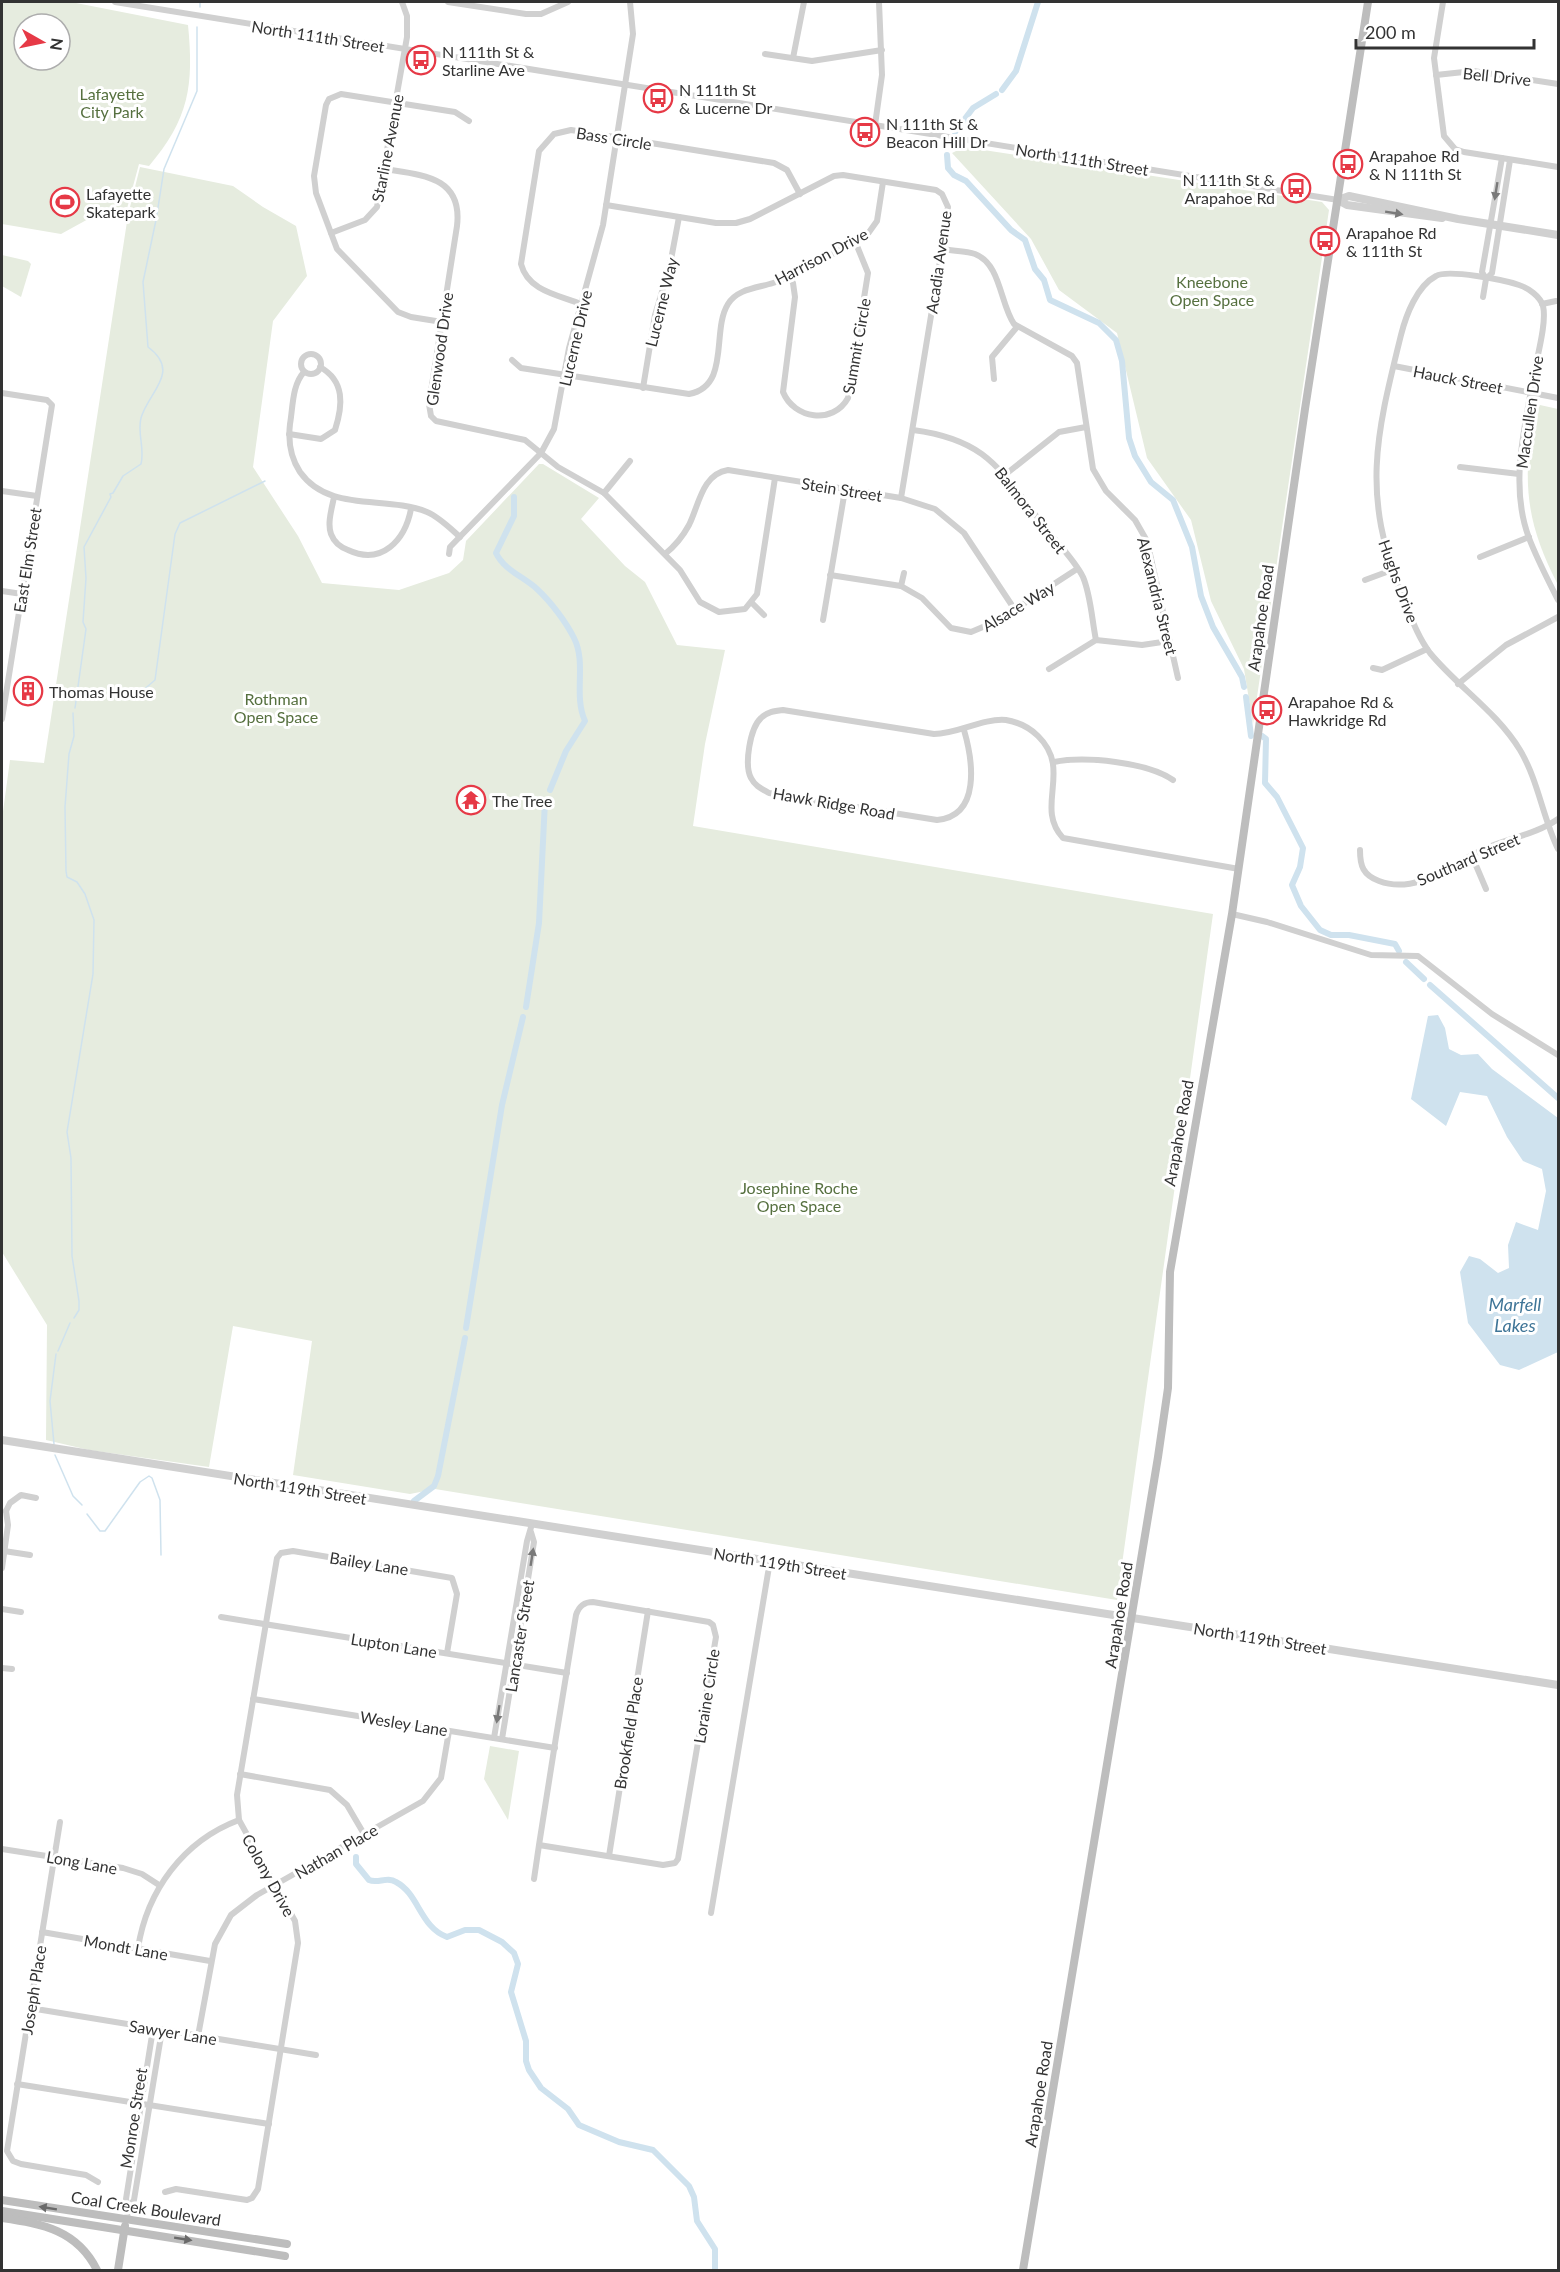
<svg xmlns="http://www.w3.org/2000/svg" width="1560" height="2272" viewBox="0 0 1560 2272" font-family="Lato,sans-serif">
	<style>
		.green { fill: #e6ecdf; fill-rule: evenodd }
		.water { fill: #cfe2ee }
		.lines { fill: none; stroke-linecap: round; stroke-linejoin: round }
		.stream { stroke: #cfe2ee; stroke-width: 1.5 }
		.canal { stroke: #cfe2ee; stroke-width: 6 }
		.minor { stroke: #d0d0d0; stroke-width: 6 }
		.tertiary { stroke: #d0d0d0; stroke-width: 8 }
		.secondary { stroke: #bdbdbd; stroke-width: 8 }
		.oneway { fill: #7a7a7a }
		.oneway2 { fill: #6a6a6a }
		.labels { text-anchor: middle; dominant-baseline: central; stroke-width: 6; stroke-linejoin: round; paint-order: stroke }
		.street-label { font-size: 16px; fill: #333; stroke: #fff }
		.poi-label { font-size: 16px; fill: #333; stroke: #fff; text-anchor: start }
		.park-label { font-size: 16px; fill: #56703f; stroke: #fff }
		.water-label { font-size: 18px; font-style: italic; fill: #3f7597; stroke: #fff }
	</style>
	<rect width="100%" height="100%" fill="#fff"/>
	<!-- green -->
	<g class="green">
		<path d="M2 2H71L188 25C194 86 189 119 149 166L139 164 125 216 101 212 61 234 2 224ZM24 24H60V60H24Z"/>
		<polygon points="964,147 1322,202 1329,210 1253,724 1244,669 1211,601 1191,520 1147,458 1117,333 1059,290 1031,239 952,153"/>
		<polygon points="140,167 233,186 263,207 296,226 307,276 273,321 253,467 298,536 322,583 399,590 449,573 463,560 466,541 539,464 543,464 599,498 581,519 625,566 645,582 677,645 725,650 705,744 693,826 1213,914 1117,1600 435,1489 410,1494 293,1475 312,1341 233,1326 209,1467 89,1450 46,1440 47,1325 2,1252 2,819 10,760 44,763 128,215"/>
		<polygon points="2,255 28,261 31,264 21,297 2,286"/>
		<path d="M1540 405 1558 409V585C1524 519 1523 481 1534 408Z"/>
		<polygon points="490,1746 519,1751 508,1820 484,1779"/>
	</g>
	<!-- water -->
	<polygon class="water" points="1438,1015 1445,1028 1449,1049 1461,1055 1478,1054 1492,1069 1558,1118 1558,1352 1519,1370 1500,1365 1468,1323 1460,1272 1469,1256 1480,1259 1498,1273 1509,1268 1508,1245 1516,1222 1538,1230 1546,1191 1542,1169 1523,1161 1507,1137 1487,1096 1460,1092 1446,1126 1411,1099 1428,1016"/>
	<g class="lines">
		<!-- stream -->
		<g class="stream">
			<polyline points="200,7 200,2"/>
			<polyline points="157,214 164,169 197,91 197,27"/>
			<polyline points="134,698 155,680 175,534 180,523 265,481"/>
			<path d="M75 708 86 629 83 622 86 578 84 547 111 497 110 494 113 493 123 476 141 464C145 448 137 433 141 418 148 392 182 372 148 347L143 282 156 220"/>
			<polyline points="73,713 74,736 69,754 65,807 66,871 67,877 77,882 85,894 94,920 93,974 67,1132 71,1158 72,1256 79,1301 79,1310 74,1318"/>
			<polyline points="58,1351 70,1323"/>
			<polyline points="54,1444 50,1401 56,1354"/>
			<polyline points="55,1455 73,1496 82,1505"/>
			<polyline points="87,1514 100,1531 105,1531 140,1482 149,1476 152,1478 160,1500 161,1555"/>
		</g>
		<!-- canal -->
		<g class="canal">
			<polyline points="1002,90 1016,71 1038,2"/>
			<polyline points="955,132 973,108 996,94"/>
			<polyline points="947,155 948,168 954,175 966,181 1011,230 1025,240 1035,269 1044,280 1050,300 1099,323 1116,340 1122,361 1129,438 1135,456 1151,482 1173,500 1192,547 1201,596 1213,627 1242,677 1244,687"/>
			<path d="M514 497V516L496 553C504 570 524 577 537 589 551 602 566 622 574 638 587 664 573 694 585 721L566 751 550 790"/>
			<polyline points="1246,697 1251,736"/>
			<polyline points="1262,736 1266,739 1265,783 1277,797 1303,848 1300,867 1292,885 1301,906 1320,930 1331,935 1349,935 1395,944 1399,951"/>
			<polyline points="1406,962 1424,979"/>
			<polyline points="1430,985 1558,1098"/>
			<polyline points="526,1007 539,923 545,801"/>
			<polyline points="466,1328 502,1105 523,1017"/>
			<polyline points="414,1501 434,1486 438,1476 465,1338"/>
			<path d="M356 1857V1864L369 1880C378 1884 387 1876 396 1882 419 1894 420 1927 447 1937L465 1930H479L502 1942 514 1953 518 1964 511 1992 526 2041V2061L529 2070 541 2088 568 2109 579 2125 619 2142 653 2150 689 2186 694 2197 697 2221 715 2249V2270"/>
		</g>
		<!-- minor -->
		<g class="minor">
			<polyline points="115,2 1338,200"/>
			<polyline points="448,2 526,14 541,14 568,2"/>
			<polyline points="1443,2 1434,58 1444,136 1455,149 1464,152 1558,167"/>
			<polyline points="765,54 812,61 882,50"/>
			<polyline points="793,58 804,2"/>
			<polyline points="1436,75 1473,71 1558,84"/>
			<polyline points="875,125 882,75 879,2"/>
			<path d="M384 169C421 175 463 176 457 226L429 404 431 416 436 421 525 440 558 467 604 493 680 570 700 602 719 612 745 609 757 594 775 478"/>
			<polyline points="606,205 716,223 736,223 750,219 834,176 843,175 936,190 942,194 948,207 942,249 901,498"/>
			<polyline points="331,233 365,220 377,207 407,37 407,16 402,2"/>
			<path d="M942 249C953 251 966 251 975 254 1001 264 1000 304 1014 324L1072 356 1077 363 1093 469 1106 491 1135 520 1147 541 1178 678"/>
			<path d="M789 276 793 283 795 297 783 392C794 419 833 425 848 398L868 273 855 241"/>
			<polyline points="1486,279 1482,272 1502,158"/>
			<polyline points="1483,297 1486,279 1492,273 1510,160"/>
			<path d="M581 304C558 295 528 291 521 264L539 151 554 134 571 130 774 163 787 170 800 194"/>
			<polyline points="1542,304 1556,301"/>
			<polyline points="442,322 411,317 398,312 337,249 316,193 314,176 326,105 329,99 341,94 455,112 469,121"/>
			<circle cx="311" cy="364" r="10"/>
			<path d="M512 360 521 368 689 394C731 386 711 331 728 304 737 289 757 288 773 283 805 273 836 251 867 235L877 221 883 182"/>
			<polyline points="1394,366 1558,398"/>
			<path d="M304 372C292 385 293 407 290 424 288 441 290 457 300 472 329 513 385 495 427 512 439 517 450 528 460 537"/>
			<polyline points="994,379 992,357 1017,327"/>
			<polyline points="643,388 655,315 670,265 679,217"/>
			<polyline points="2,393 47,400 52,405 2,719"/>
			<path d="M913 430C989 440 1000 471 1044 526 1056 542 1074 559 1083 577 1091 596 1092 621 1096 640"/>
			<path d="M289 434 321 439 335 430C343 405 345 381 320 367"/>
			<polyline points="1460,467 1519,474"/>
			<polyline points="1006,474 1059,432 1086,427"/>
			<polyline points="2,491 37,496"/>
			<polyline points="604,493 630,461"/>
			<path d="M334 497C332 508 327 523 331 534 334 542 340 547 348 550 382 566 405 540 411 509"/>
			<polyline points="449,554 450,547 541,453 554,429 569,348 603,225 633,34 630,2"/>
			<path d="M665 554C675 546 683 536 689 525 699 505 702 474 728 470L901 498 935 509 964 533 1015 610"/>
			<polyline points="1480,557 1529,537"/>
			<polyline points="830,575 901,586 922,598 951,628 971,632 997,621 1077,569"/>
			<polyline points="1365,580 1392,570"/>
			<polyline points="901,586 904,573"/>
			<polyline points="2,591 22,594"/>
			<path d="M1558 600C1548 580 1537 559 1529 538 1509 485 1525 427 1534 374 1537 357 1547 322 1543 306 1540 296 1528 288 1519 285 1505 280 1448 269 1436 276 1417 286 1406 315 1401 335 1376 436 1361 494 1402 595 1410 614 1417 636 1430 653 1458 687 1497 712 1520 750 1538 780 1543 818 1558 849"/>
			<polyline points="752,603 764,615"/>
			<polyline points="823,620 845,490"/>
			<polyline points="1373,668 1382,670 1427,649"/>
			<polyline points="1049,669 1096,640 1142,645 1169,641"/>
			<polyline points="1458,684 1506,645 1558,617"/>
			<path d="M964 730C973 761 981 816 937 820L769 793C762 789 755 786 751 778 744 765 750 728 761 718 767 712 774 711 783 710L934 734C958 734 982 718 1006 720 1018 722 1029 727 1038 736 1073 770 1034 807 1063 838L1239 869"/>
			<path d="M1054 762C1085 756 1147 762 1173 780"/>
			<path d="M1360 850C1360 866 1363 875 1379 881 1416 895 1451 865 1482 850 1507 838 1535 835 1558 819"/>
			<polyline points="1472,856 1486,889"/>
			<polyline points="1232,914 1267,922 1371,955 1418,956 1492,1014 1558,1055"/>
			<polyline points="6,1511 10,1503 21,1495 36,1498"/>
			<polyline points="4,1551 30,1555"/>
			<polyline points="2,1568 8,1525 6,1511"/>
			<polyline points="2,1609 21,1612"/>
			<polyline points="221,1617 567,1673"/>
			<polyline points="2,1668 12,1669"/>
			<polyline points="253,1699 555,1748"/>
			<polyline points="494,1738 527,1541 532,1524"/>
			<polyline points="502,1739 534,1542 531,1532"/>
			<polyline points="240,1774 330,1790 347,1805 364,1834"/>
			<polyline points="60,1822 7,2151 13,2161 21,2164 86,2175 98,2182"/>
			<polyline points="2,1849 123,1868 142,1874 159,1885"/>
			<polyline points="609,1856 648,1611"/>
			<path d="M534 1879 539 1845C551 1768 563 1692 576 1615 579 1606 584 1602 593 1602L709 1622 713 1625 716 1637 678 1859 675 1863 663 1865 539 1845"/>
			<polyline points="711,1913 770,1561"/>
			<polyline points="42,1932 210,1961"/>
			<path d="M138 1948C147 1891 183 1841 239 1820"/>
			<polyline points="30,2008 316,2055"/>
			<polyline points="198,2036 215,1944 231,1915 257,1895 423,1801 441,1778 449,1731"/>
			<polyline points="17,2084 269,2124"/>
			<polyline points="165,2192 176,2189 247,2200 252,2198 258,2189 298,1943 295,1921 239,1820 237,1795 277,1558 281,1553 293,1551 452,1578 457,1594 447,1653"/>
			<polyline points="128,2209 134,2200 162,2030"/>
			<polyline points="127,2220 128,2209 126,2199 153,2029"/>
		</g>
		<!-- tertiary -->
		<g class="tertiary">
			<polyline points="1338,200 1349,196 1458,219 1558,235"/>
			<polyline points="1338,200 1347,205 1442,218"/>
			<polyline points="2,1440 1558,1685"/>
		</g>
		<!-- secondary -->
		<g class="secondary">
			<polyline points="2,2200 287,2244"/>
			<polyline points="2,2211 285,2256"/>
			<path d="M2 2218C43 2224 77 2230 97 2270"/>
			<polyline points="118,2270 125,2226"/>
			<polyline points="1023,2270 1158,1457 1168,1388 1170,1272 1232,914 1305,409 1368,2"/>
		</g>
	</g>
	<!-- one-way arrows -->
	<defs><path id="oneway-solid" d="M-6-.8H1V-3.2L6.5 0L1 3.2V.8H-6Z" transform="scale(1.5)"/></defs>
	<g class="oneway">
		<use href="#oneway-solid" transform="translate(1496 191) rotate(99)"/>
		<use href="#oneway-solid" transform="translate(1394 213) rotate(9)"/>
		<use href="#oneway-solid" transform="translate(532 1557) rotate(-81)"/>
		<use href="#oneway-solid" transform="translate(498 1714) rotate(99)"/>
	</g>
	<g class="oneway2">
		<use href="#oneway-solid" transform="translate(48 2208) rotate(-171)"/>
		<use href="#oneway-solid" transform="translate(183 2239) rotate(9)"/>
	</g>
	<!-- icons -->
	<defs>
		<g id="bus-ring" transform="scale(1.5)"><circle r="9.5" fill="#fff" stroke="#e63946" stroke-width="1.5"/><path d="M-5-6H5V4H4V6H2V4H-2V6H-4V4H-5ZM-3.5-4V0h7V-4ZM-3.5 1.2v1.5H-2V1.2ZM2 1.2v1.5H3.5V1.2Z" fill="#e63946"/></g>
		<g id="stadium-ring" transform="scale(1.5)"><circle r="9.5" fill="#fff" stroke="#e63946" stroke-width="1.5"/><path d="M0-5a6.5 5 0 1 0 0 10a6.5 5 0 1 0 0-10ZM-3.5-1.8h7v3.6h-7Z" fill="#e63946"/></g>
		<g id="building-ring" transform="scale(1.5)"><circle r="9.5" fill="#fff" stroke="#e63946" stroke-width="1.5"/><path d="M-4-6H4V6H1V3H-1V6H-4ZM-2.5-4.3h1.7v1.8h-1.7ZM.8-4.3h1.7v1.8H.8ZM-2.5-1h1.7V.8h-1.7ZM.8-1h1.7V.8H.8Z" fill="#e63946"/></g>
		<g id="temple-ring" transform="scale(1.5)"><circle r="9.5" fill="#fff" stroke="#e63946" stroke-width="1.5"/><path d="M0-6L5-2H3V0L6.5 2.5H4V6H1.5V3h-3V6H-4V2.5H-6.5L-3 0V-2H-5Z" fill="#e63946"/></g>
	</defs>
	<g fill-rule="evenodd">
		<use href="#bus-ring" x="421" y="60"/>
		<use href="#bus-ring" x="658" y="98"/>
		<use href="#bus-ring" x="865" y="132"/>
		<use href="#bus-ring" x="1348" y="164"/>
		<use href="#bus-ring" x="1296" y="188"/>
		<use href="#stadium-ring" x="65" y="202"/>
		<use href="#bus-ring" x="1325" y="241"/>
		<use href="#building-ring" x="28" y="691"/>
		<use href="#bus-ring" x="1267" y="710"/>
		<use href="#temple-ring" x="471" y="800"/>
	</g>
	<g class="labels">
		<!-- street labels -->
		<g class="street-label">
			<text transform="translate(318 36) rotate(9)">North 111th Street</text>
			<text transform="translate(1497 76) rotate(6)">Bell Drive</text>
			<text transform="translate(614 138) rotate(9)">Bass Circle</text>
			<text transform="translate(387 148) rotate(-79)">Starline Avenue</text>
			<text transform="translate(1082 159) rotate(9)">North 111th Street</text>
			<text transform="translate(821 256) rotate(-28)">Harrison Drive</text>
			<text transform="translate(938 262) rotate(-82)">Acadia Avenue</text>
			<text transform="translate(661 302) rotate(-76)">Lucerne Way</text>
			<text transform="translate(575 338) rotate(-77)">Lucerne Drive</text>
			<text transform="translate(856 346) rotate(-80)">Summit Circle</text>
			<text transform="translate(439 349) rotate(-82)">Glenwood Drive</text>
			<text transform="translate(1458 379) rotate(11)">Hauck Street</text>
			<text transform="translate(1529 412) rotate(-82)">Maccullen Drive</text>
			<text transform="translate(842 489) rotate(9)">Stein Street</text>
			<text transform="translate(1031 510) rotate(52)">Balmora Street</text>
			<text transform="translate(27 560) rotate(-81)">East Elm Street</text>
			<text transform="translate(1399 581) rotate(70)">Hughs Drive</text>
			<text transform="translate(1158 596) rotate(76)">Alexandria Street</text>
			<text transform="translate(1018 606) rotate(-31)">Alsace Way</text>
			<text transform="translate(1260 618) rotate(-82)">Arapahoe Road</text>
			<text transform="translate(834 803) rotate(10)">Hawk Ridge Road</text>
			<text transform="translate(1468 859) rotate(-23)">Southard Street</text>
			<text transform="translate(1178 1133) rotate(-80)">Arapahoe Road</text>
			<text transform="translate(300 1488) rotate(9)">North 119th Street</text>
			<text transform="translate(369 1563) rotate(9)">Bailey Lane</text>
			<text transform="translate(780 1563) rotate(9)">North 119th Street</text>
			<text transform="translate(1118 1615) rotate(-81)">Arapahoe Road</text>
			<text transform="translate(519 1636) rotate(-81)">Lancaster Street</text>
			<text transform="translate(1260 1638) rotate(9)">North 119th Street</text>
			<text transform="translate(394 1645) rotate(9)">Lupton Lane</text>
			<text transform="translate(706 1696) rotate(-81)">Loraine Circle</text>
			<text transform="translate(404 1723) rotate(9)">Wesley Lane</text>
			<text transform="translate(628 1733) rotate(-81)">Brookfield Place</text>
			<text transform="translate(336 1851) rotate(-30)">Nathan Place</text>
			<text transform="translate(82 1862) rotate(10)">Long Lane</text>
			<text transform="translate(269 1875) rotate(61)">Colony Drive</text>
			<text transform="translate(126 1947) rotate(10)">Mondt Lane</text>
			<text transform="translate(33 1990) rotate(-81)">Joseph Place</text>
			<text transform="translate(173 2032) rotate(9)">Sawyer Lane</text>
			<text transform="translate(1038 2094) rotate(-81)">Arapahoe Road</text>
			<text transform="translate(133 2118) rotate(-81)">Monroe Street</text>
			<text transform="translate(146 2208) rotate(9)">Coal Creek Boulevard</text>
		</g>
		<!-- poi labels -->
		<g class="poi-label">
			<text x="442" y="51">N 111th St &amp;<tspan x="442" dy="18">Starline Ave</tspan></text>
			<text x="679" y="89">N 111th St<tspan x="679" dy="18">&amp; Lucerne Dr</tspan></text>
			<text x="886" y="123">N 111th St &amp;<tspan x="886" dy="18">Beacon Hill Dr</tspan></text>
			<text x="1369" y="155">Arapahoe Rd<tspan x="1369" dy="18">&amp; N 111th St</tspan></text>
			<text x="1275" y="179" text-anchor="end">N 111th St &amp;<tspan x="1275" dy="18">Arapahoe Rd</tspan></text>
			<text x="86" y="193">Lafayette<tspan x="86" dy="18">Skatepark</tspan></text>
			<text x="1346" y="232">Arapahoe Rd<tspan x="1346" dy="18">&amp; 111th St</tspan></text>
			<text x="49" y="691">Thomas House</text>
			<text x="1288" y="701">Arapahoe Rd &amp;<tspan x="1288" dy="18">Hawkridge Rd</tspan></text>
			<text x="492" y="800">The Tree</text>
		</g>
		<!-- park labels -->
		<g class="park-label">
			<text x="112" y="93">Lafayette<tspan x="112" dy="18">City Park</tspan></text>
			<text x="1212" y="281">Kneebone<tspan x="1212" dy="18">Open Space</tspan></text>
			<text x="276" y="698">Rothman<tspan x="276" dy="18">Open Space</tspan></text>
			<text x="799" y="1187">Josephine Roche<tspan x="799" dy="18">Open Space</tspan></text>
		</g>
		<!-- water labels -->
		<g class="water-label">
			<text x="1515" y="1304">Marfell<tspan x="1515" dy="21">Lakes</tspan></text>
		</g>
	</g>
	<!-- border -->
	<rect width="1560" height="2272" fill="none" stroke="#333333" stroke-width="6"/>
	<!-- north arrow -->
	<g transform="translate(42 42) rotate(99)"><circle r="28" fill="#ffffff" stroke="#adadad" stroke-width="1.5"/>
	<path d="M0-4.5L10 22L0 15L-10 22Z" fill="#e63946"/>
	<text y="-9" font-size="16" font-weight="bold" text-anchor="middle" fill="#333333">N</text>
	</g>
	<!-- scale -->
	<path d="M1356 39v9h178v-9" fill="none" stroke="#333333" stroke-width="3"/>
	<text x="1365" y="39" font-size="18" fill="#333333" stroke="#ffffff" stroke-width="4.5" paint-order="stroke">200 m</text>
</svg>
